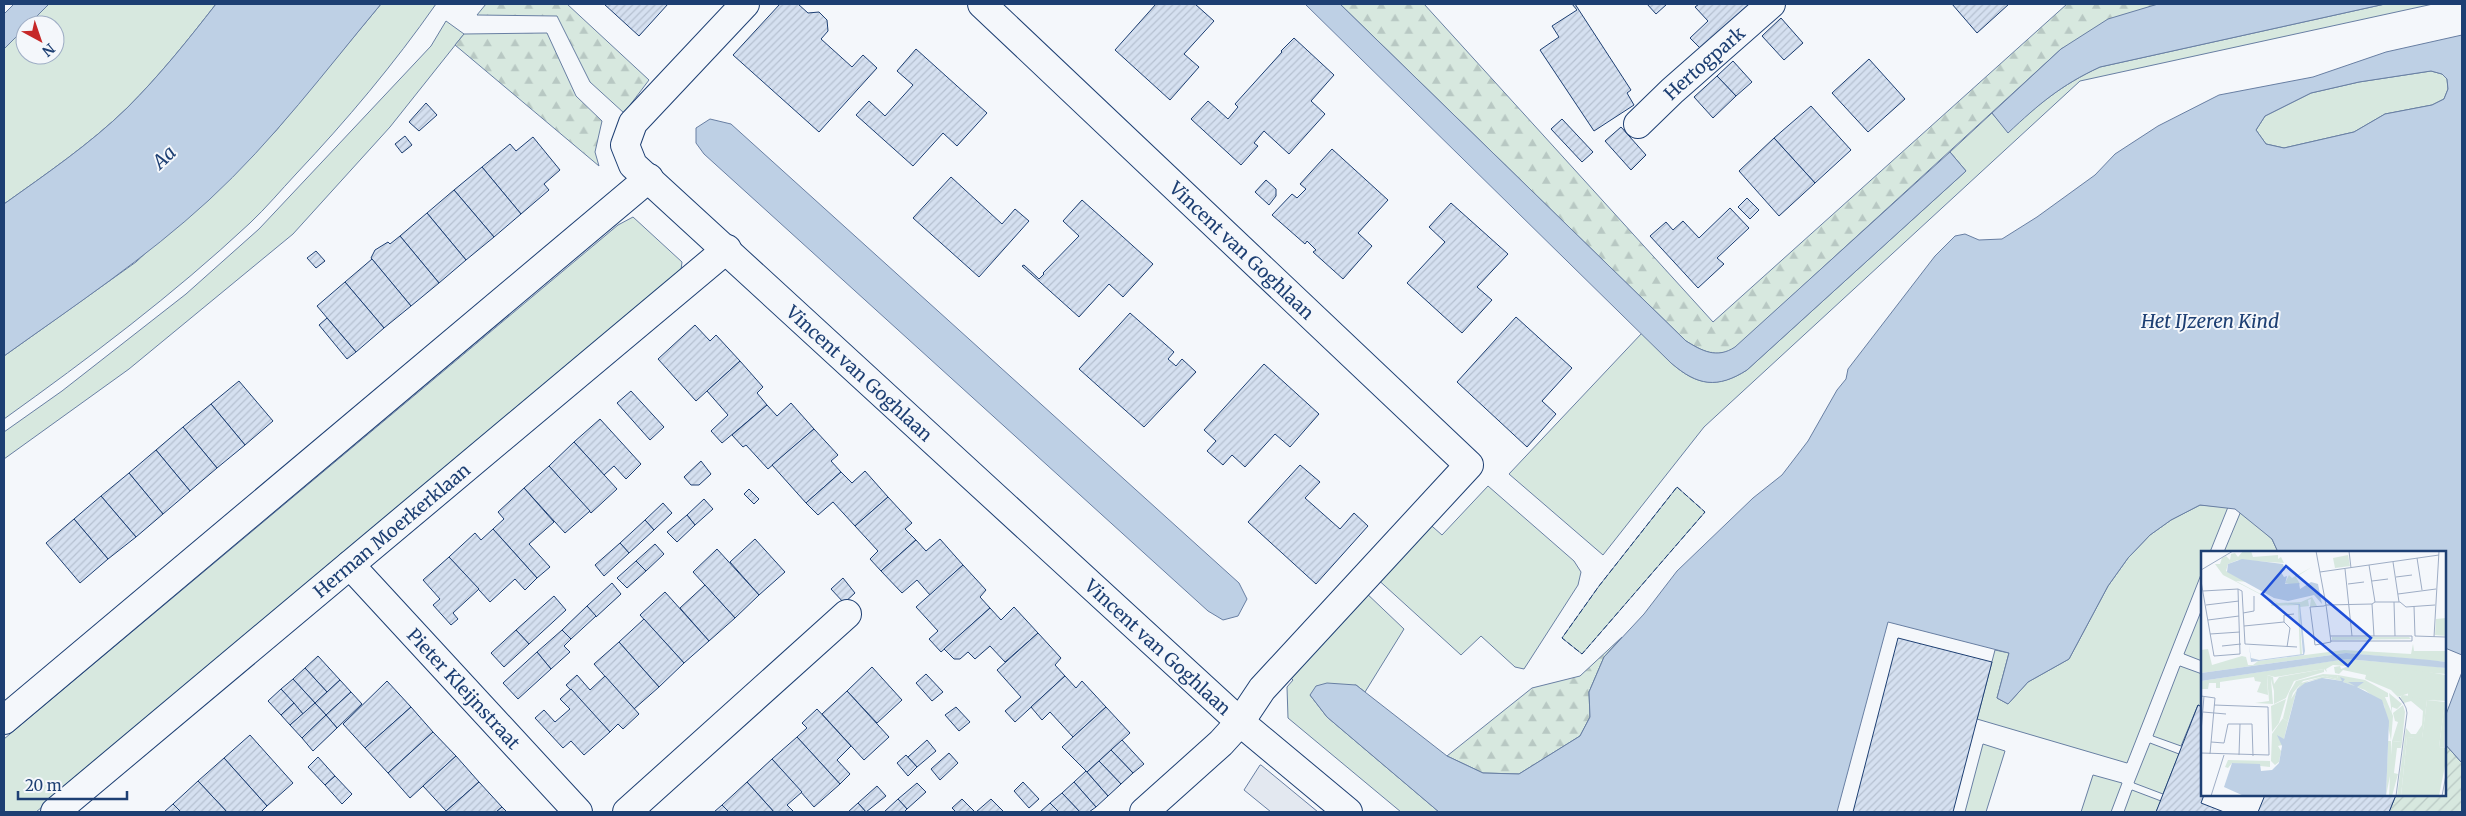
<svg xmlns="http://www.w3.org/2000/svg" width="2466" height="816" viewBox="0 0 2466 816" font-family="Merriweather,serif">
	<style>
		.green { fill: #d7e8df; stroke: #687fa3 }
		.forest { fill: url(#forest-firs); stroke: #687fa3 }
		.garden { fill: url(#garden-furrows); stroke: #687fa3 }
		.parking { fill: #e3e8f0; stroke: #687fa3 }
		.water { fill: #bed0e5; stroke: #687fa3; fill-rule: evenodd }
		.building { fill: url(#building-hatch); stroke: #1d3f73 }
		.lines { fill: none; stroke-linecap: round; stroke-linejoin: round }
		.minor-casing { stroke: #1d3f73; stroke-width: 30 }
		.minor { stroke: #f4f7fb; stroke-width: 28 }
		.fence { stroke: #1d3f73; stroke-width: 1; stroke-dasharray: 6 2.5; stroke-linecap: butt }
		.labels { text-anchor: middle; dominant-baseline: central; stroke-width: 4; stroke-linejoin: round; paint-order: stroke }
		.street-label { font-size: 18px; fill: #1d3f73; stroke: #f4f7fb }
		.water-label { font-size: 19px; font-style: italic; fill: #1d3f73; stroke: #f4f7fb }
		.inset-road { fill: none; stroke: #9eadc5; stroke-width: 1 }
		.view { fill: #1d4ed8; fill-opacity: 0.15; stroke: #1d4ed8; stroke-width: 2.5 }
		.inset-edge { fill: none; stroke: #1d3f73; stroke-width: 2.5 }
	</style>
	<defs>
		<pattern id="forest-firs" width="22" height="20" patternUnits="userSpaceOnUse" patternTransform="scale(1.25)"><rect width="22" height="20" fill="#d7e8df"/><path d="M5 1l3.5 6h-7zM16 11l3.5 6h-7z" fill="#b8c8c3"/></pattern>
		<pattern id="garden-furrows" width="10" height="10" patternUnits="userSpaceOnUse" patternTransform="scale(1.25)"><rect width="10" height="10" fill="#d7e8df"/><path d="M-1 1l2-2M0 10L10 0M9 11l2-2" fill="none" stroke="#b8c8c3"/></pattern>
		<pattern id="building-hatch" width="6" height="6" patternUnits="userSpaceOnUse" patternTransform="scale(1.25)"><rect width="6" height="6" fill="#d5e0f0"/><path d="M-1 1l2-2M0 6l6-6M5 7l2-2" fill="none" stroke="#b6c1d1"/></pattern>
	</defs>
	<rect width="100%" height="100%" fill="#f4f7fb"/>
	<!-- green -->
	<g class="green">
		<path d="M49 4H216C188 40 160 75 127 108 90 144 46 174 4 204V49L25 28V55H55V25H28Z"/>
		<path d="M381 4H436C394 64 347 120 296 174 281 190 266 208 250 223 173 295 89 358 4 419V356L136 262 274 133Z"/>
		<path d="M2385 4H2433L2080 81 1704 427 1603 555 1509 474 1642 333C1675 367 1699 401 1747 370L1966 171 1950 152 1992 113 2008 132C2039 104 2061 85 2100 67Z"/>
		<polygon points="446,21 464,34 390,127 293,234 129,369 4,459 4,432 62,391 186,294 259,229 431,46"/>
		<polygon points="2431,71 2442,74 2447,79 2448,89 2444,99 2432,105 2385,114 2354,132 2284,148 2266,144 2256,130 2265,116 2311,93 2359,82"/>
		<polygon points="633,217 682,262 681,270 36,812 4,812 4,739 618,225"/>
		<polygon points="1488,486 1574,561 1581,572 1578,585 1524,669 1515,667 1481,636 1461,655 1374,576 1425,520 1442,535"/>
		<polygon points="1677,487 1705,512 1582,654 1562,638 1599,586"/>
		<polygon points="2200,505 2228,507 2210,552 2202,552 2202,572 2127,763 1977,719 1995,650 2009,653 1997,698 2008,704 2028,682 2069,659 2108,586 2128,558 2150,535 2171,520"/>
		<polygon points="2241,511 2272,539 2278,552 2224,552"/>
		<polygon points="1363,590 1404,629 1365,692 1356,685 1310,695 1327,717 1439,812 1401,812 1288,718 1287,687 1293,680 1286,673"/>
		<polygon points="2202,609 2202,661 2184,654"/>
		<polygon points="2180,666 2202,674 2202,707 2198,705 2181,746 2153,736"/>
		<polygon points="2150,743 2179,754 2163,794 2134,783"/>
		<polygon points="1983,744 2005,751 1986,812 1965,812"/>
		<polygon points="2093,775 2122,783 2111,812 2081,812"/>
		<polygon points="2132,790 2161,801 2156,812 2124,812"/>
	</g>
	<!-- forest -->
	<g class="forest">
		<polygon points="486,4 567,4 649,80 624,113 590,82 557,16 477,15"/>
		<path d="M1340 4H1424L1713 322 2067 4H2158L2061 49 1735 348C1717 359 1702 351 1686 341Z"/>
		<polygon points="547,33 576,96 602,121 595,152 599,166 455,45 464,34"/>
		<polygon points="1622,637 1604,657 1589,692 1590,717 1580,736 1519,774 1483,773 1447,756 1532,688 1580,676"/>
	</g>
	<!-- garden -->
	<polygon class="garden" points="2445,744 2462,763 2462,812 2389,812 2396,795 2445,795"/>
	<!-- parking -->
	<polygon class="parking" points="1260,765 1261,765 1318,812 1271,812 1244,790"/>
	<!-- water -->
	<g class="water">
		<polygon points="14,4 49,4 28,25 25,25 25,28 4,49 4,14"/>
		<path d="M216 4H381C326 70 273 141 209 200 146 258 74 306 4 356V204C46 174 90 144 127 108 160 75 188 40 216 4Z"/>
		<path d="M1305 4H1340L1686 341C1702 351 1717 359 1735 347L1950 152 1966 171 1747 370C1717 389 1698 386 1671 363Z"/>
		<path d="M2158 4H2385L2100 67C2061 85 2039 104 2008 133L1992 113 2061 49 2108 19Z"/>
		<path d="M2462 35V655L2445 648V552H2278L2272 539 2235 509 2200 505 2171 520 2150 535 2128 558 2108 586 2069 659 2028 682 2008 704 1997 698 2009 653 1888 622 1837 812H1439L1327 717 1310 695 1316 686 1327 683 1356 685 1447 756 1483 773 1519 774 1580 736 1590 717 1589 692 1604 657 1644 614 1677 571 1753 498 1782 475 1808 441 1837 390 1846 379 1848 369 1935 256 1955 236 1965 234 1979 240 2002 239 2037 217 2095 175 2115 154 2158 126 2219 95 2313 77 2386 52ZM2431 71 2442 74 2447 79 2448 89 2444 99 2432 105 2385 114 2354 132 2284 148 2266 144 2256 130 2265 116 2311 93 2359 82Z"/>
		<polygon points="710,119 731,124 1239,583 1247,599 1238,616 1223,620 1208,611 704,154 696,143 696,128"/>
		<polygon points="2462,672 2462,763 2445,744 2445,717"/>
	</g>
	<!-- building -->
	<g class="building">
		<polygon points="604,4 668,4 639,36"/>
		<polygon points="780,4 798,4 808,13 819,12 827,20 828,31 821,39 852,67 863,55 877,68 819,132 733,55"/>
		<polygon points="1156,4 1195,4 1214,21 1184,54 1199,67 1170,100 1115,50"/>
		<polygon points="1572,4 1575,4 1631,90 1627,93 1634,105 1594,131 1540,50 1559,37 1552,26 1577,10"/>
		<polygon points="1647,4 1667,4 1656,14"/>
		<polygon points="1699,4 1751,4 1701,49 1690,38 1708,21 1695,7"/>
		<polygon points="1952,4 2009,4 1977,33"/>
		<polygon points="1781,18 1803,43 1784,60 1762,36"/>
		<polygon points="1294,38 1334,75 1311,101 1325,114 1289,154 1264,131 1254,143 1258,146 1241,165 1191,119 1208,101 1228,119 1238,107 1235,104 1282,52 1281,51"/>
		<polygon points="916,49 987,113 957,146 943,133 913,166 856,115 869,101 885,116 913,85 897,71"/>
		<polygon points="1869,59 1905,99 1868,132 1832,93"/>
		<polygon points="1733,61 1752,82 1736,96 1717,76"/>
		<polygon points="1717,76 1736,96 1713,118 1694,97"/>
		<polygon points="426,103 437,115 419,131 409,122"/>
		<polygon points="1811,106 1851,150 1815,183 1774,138"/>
		<polygon points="1562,119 1593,152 1582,162 1551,129"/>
		<polygon points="1621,127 1646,155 1631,170 1605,141"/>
		<polygon points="405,136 412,145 402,153 395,144"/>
		<polygon points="533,137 560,170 544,184 549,190 521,214 482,167 510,144 516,151"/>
		<polygon points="1774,138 1815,183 1779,216 1739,171"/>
		<polygon points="1332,149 1388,200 1358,233 1372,246 1343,279 1313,252 1316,250 1307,241 1305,244 1272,215 1292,194 1297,198 1306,189 1300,184"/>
		<polygon points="482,167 521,214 494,237 454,190"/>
		<polygon points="951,177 1002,224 1015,209 1029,221 979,277 913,218"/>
		<polygon points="1266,180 1276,189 1276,196 1269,205 1255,192"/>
		<polygon points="454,190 494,237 466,260 427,213"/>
		<polygon points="1747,198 1759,210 1750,219 1738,207"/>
		<polygon points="1082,200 1153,264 1123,297 1109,284 1079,317 1022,266 1024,265 1039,279 1044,274 1043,273 1079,236 1063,221"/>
		<polygon points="1451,203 1508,254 1477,287 1492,300 1462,333 1407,283 1445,242 1429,227"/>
		<polygon points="1730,208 1749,228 1717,258 1724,264 1698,288 1650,236 1666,222 1673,230 1683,221 1699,238"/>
		<polygon points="427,213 466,260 439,283 400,236"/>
		<polygon points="400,236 439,283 411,306 371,258 375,250 388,242 390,244"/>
		<polygon points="316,251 325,261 316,268 307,258"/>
		<polygon points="372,259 411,306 384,328 345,282"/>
		<polygon points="345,282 384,328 356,352 317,306"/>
		<polygon points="1130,313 1174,352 1168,359 1176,366 1182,359 1196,372 1144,427 1079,369"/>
		<polygon points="1516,317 1572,368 1542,401 1556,414 1527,447 1457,382"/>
		<polygon points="327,318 356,352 347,359 319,325"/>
		<polygon points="695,325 710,341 716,335 740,361 696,401 658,359"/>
		<polygon points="740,361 763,387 757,393 767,405 722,443 711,431 728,415 707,391"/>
		<polygon points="1264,364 1319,414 1290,447 1275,434 1245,467 1232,455 1223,465 1207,451 1216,441 1204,430"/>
		<polygon points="239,381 273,421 245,445 211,404"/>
		<polygon points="631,391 664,427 650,440 617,403"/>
		<polygon points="791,403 814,429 768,469 746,445 743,447 732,435 767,405 777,416"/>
		<polygon points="211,404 245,445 217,468 183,427"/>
		<polygon points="600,419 641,464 626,479 614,466 604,475 574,442"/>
		<polygon points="183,427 217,468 190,491 156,450"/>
		<polygon points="814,429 838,455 831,461 841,472 806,503 772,465"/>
		<polygon points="574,442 617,489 591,513 549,466"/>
		<polygon points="156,450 190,491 163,514 129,473"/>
		<polygon points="701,461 711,474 699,485 691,485 684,477"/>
		<polygon points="1300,465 1320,482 1305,498 1340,529 1354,513 1368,526 1316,584 1248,522"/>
		<polygon points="549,466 590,511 565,533 524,488"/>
		<polygon points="865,471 888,497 855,526 833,502 818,515 806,503 841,472 852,483"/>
		<polygon points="129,473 163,514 136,537 101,496"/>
		<polygon points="524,488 554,522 529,544 550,567 537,578 493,529 504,519 498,512"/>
		<polygon points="749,489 759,499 754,504 744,494"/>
		<polygon points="101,496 136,537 108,559 74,519"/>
		<polygon points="888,497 912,523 905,529 916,540 881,571 870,559 878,551 855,526"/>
		<polygon points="704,499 713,509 695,525 687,515"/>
		<polygon points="663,503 672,513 654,530 645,520"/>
		<polygon points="687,515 695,525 677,542 667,532"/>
		<polygon points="74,519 108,559 80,583 46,543"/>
		<polygon points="645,520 654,530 629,553 620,543"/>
		<polygon points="493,529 537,578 525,590 515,579 490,602 449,557 475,533 481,540"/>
		<polygon points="755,539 785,572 759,595 730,562"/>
		<polygon points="940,539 963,565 930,595 917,580 902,593 881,571 916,540 926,551"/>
		<polygon points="620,543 629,553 604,576 595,565"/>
		<polygon points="655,544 664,554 646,571 636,561"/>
		<polygon points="717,549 759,595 735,618 693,572"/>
		<polygon points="449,557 479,589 453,613 458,619 451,625 433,605 440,599 423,580"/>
		<polygon points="636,561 646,571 627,588 617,578"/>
		<polygon points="963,565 986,590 980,597 990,608 941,652 929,639 938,631 916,607"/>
		<polygon points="843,578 855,593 844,603 831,589"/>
		<polygon points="612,583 621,594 596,617 587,606"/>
		<polygon points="705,585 735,618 709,641 680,608"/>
		<polygon points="665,592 709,641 684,663 640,615"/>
		<polygon points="554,596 566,610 529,644 516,630"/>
		<polygon points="587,606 596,616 571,639 562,630"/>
		<polygon points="1014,607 1038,633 1005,662 990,646 975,659 968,652 960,659 954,659 944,649 990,608 1001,620"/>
		<polygon points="644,619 684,663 659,687 619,642"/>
		<polygon points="516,630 529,644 504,667 491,653"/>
		<polygon points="562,630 571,639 564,646 570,652 551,669 537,652"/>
		<polygon points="1038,633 1061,658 1055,665 1065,676 1015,722 1005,711 1021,697 997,670"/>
		<polygon points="1898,638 1992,662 1953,812 1853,812"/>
		<polygon points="619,642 659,687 634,709 594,664"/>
		<polygon points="537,652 551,669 518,699 503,683"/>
		<polygon points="318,656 340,680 327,692 305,668"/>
		<polygon points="872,667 902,700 877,723 847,691"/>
		<polygon points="305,668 327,692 315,703 293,679"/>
		<polygon points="926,674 943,692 932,701 916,683"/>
		<polygon points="577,675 590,690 605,676 639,714 623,729 618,724 610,732 566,685"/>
		<polygon points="1065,676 1076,688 1082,681 1106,707 1073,737 1050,712 1042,720 1031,707"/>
		<polygon points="293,679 315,703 303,714 281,689"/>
		<polygon points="340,680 351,692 326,715 315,703"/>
		<polygon points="387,681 411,707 365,748 343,724"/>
		<polygon points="281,689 294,703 281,715 268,701"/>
		<polygon points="571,689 610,732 584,755 571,741 563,748 535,718 544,710 555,722 570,709 560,699"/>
		<polygon points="847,691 889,737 864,760 822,714"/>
		<polygon points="351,692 362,704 337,728 326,715"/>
		<polygon points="294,703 303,714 290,725 281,715"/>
		<polygon points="315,703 326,715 302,738 290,725"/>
		<polygon points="2198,705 2202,707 2204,795 2201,803 2224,812 2156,812"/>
		<polygon points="411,707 433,732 388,773 365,748"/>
		<polygon points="956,707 970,722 959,731 945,715"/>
		<polygon points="1106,707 1130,733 1087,772 1062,747"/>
		<polygon points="817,709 851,746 837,760 850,774 840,784 797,737 807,728 802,723"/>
		<polygon points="326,715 337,728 313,751 302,738"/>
		<polygon points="433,732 456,756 410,798 388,773"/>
		<polygon points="250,735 293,783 267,806 224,758"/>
		<polygon points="797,737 840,784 814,807 772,759"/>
		<polygon points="927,740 936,751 917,767 908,757"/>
		<polygon points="1122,740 1144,764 1133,773 1111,750"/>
		<polygon points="1111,750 1133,773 1121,784 1099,761"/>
		<polygon points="949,753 958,763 940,780 931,769"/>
		<polygon points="906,755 917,767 908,776 897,763"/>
		<polygon points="456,756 479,782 446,811 423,786"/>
		<polygon points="318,757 335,776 325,785 308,767"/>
		<polygon points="224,758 267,806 261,812 227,812 198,781"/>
		<polygon points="772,759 802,792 787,805 794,812 774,812 747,782"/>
		<polygon points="1099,761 1121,784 1108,796 1087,772"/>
		<polygon points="1086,771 1108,796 1096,807 1074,782"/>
		<polygon points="335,776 352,794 342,804 325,785"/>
		<polygon points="198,781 227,812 181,812 173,804"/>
		<polygon points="479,782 502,807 496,812 445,812"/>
		<polygon points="747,782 774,812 729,812 722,805"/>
		<polygon points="1023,782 1039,799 1029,808 1014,791"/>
		<polygon points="1074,782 1096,807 1089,812 1080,812 1062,793"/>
		<polygon points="917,783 926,792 907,809 898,799"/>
		<polygon points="877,786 886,796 866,812 858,803"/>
		<polygon points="1062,793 1080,812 1059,812 1050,803"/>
		<polygon points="2265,795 2396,795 2389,812 2258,812"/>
		<polygon points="898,799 907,809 904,812 884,812"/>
		<polygon points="962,799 975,812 956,812 952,808"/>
		<polygon points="991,799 1004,812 976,812"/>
		<polygon points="858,803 866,812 848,812"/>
		<polygon points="1050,803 1059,812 1040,812"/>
		<polygon points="173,804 181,812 164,812"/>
		<polygon points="722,805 729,812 714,812"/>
		<polygon points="502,807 507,812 496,812"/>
	</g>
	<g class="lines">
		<!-- minor casing -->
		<g class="minor-casing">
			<g id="minor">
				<path id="s1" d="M745 4 633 123 625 145 633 165 1240 722 1348 812"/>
				<path id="s2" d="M982 4 1469 465 1262 689 1240 722 1221 743 1144 812"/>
				<path id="s3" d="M1638 124 1672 91 1771 4"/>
				<path id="s4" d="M350 565 578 812"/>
				<polyline points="4,720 649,178"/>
				<path id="s5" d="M55 812 727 249"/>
				<polyline points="627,812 847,614"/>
			</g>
		</g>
		<!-- minor -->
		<use href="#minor" class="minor"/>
		<!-- fence -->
		<polygon class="fence" points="1677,487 1705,512 1582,654 1562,638 1599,586"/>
	</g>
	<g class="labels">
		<!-- street labels -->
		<g class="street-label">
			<text stroke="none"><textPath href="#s3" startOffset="90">Hertogpark</textPath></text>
			<text stroke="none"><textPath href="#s2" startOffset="358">Vincent van Goghlaan</textPath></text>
			<text stroke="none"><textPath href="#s1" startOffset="516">Vincent van Goghlaan</textPath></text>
			<text stroke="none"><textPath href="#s5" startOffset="439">Herman Moerkerklaan</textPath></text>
			<text stroke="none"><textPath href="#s1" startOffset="921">Vincent van Goghlaan</textPath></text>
			<text stroke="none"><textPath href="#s4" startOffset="168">Pieter Kleijnstraat</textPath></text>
		</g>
		<!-- water labels -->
		<g class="water-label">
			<text transform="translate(164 157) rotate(-43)">Aa</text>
			<text x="2210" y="321">Het IJzeren Kind</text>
		</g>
	</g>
	<!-- overview -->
	<g transform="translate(2201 551)">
		<rect width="245" height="245" fill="#f4f7fb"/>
		<path d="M42 0H50L52 6 77 4V8L80 6 83 12 37 9 27 13 25 20 47 31 35 30 77 52 100 51 111 46 116 55H109L110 48 107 49 108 55 99 56V53H81L76 52 22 24 14 13H19L21 7 25 5 29 9 30 3 34 2 37 6ZM147 4 149 15 134 17 132 7ZM111 16 95 26 99 33 96 35 84 32 88 24 91 27ZM245 67V85L234 84 235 68ZM131 86H208L210 88 131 89ZM212 93 213 100H245V111L145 102 0 122V99L7 98 11 114 41 105 45 106 47 114H52L57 110 143 99 210 103ZM145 108 229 115 245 117V123L132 114 125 118 126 121 123 118 74 126 66 124 67 144 56 141 60 131 54 130 53 126 19 131V137H15V132H8L7 138H0V130ZM137 124 164 129V139L142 131 144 128 141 130 125 127 108 130 96 138 87 171 82 167 88 142H92L90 148 100 132 124 125 136 128ZM226 149 244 151 238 196 244 197 245 189V210L238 245H200L206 186 221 187ZM187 190H190V204L191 190 201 191 200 197H196L193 222 197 223 191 245H188L189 225 185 245ZM27 209 69 210V216L31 212 27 217 24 216Z" fill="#d7e8df"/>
		<path d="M71 52 98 53 101 104H99L97 54 70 55ZM150 114 228 121 245 124V129L197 146 190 139 164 128 165 124 142 119 138 123 134 122 133 116 139 115 140 118ZM123 118V121L93 130 85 147 73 153V140L70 128 72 153 54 152 68 150 66 124 72 126 73 133 78 126ZM122 123 137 124 136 128 124 125 102 130 92 142H88L95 130ZM164 129 187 142V146H184L192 165 190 190 183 154 164 139ZM188 142 201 153 196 158 191 156V163ZM202 144 244 150 226 149 221 188 206 186 200 245H196L205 177 210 183H215L221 174 222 160 210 150 203 152 199 146ZM85 148 78 172 71 181 70 155ZM202 154 204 161 201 191 191 190 197 171 194 170 192 162ZM82 167 87 171 83 188 80 189 77 184 81 194 77 195 80 200 78 211 74 214 70 210 71 183Z" fill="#d7e8df"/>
		<path d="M197 122 245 129 243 197 238 196 244 150 207 146V141L194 139Z" fill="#d7e8df"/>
		<path d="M41 8 82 13 84 19 80 21 83 26 86 25 84 33 98 32 99 38 110 31 117 33 121 53 113 44 87 50 73 47 26 21 27 13ZM83 52 99 53 104 100 103 104 50 111 48 94 50 107 58 109 102 103 98 54ZM145 102 229 109 245 111V117L146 108 0 130V122ZM139 126 144 128 142 131 154 135 147 131H163L156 136 181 149 188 170 185 245H43L23 236 31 212 59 213 60 220 71 219 78 212 81 195 76 184 83 188 96 138 104 132 121 127 141 130Z" fill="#bed0e5"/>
		<path class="inset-road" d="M115 0 125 54 130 91 114 94 109 56 123 55 125 54H126L171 53 174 51H199L205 56 234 54M148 0 150 17M216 7 221 39M192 11 198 51M168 14 174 51M144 18 151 85M0 19 32 0M119 21 238 4M195 26 211 24M0 30 13 105 39 103 37 38 2 40M171 30 187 28M147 33 163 31M37 38 41 40 44 93 96 96M197 43 235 38M193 51 194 85M171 53 173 85M5 54 38 50M213 55 214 85 244 86M42 62 53 60V45M7 69 38 65M83 71V64L93 63M43 75 83 71 89 77 86 96M9 83 39 81M129 85H211V90H129M233 86 238 0M21 95 40 93M0 145 14 147 9 203M2 161 25 163M0 181 3 145M10 191 23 192 27 173H51L52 205M0 202 68 204 67 156 13 154M38 204 39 173M10 245 23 204M195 245 206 162 205 157 202 151 198 146 203 153M241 245 245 224"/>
		<path class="view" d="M85 15 170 87 147 115 61 43Z"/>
		<rect width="245" height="245" class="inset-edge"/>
	</g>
	<!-- border -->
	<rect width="2466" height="816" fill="none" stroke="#1d3f73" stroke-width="10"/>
	<!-- north arrow -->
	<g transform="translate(40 40) rotate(140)"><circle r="24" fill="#f4f7fb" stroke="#9eadc5"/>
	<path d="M0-4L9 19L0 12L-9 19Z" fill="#c62828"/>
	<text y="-8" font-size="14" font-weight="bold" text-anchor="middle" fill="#1d3f73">N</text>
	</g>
	<!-- scale -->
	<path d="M18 791v8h109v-8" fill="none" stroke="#1d3f73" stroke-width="2.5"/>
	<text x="25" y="791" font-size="15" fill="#1d3f73" stroke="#f4f7fb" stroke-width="4" paint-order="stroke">20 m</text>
</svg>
